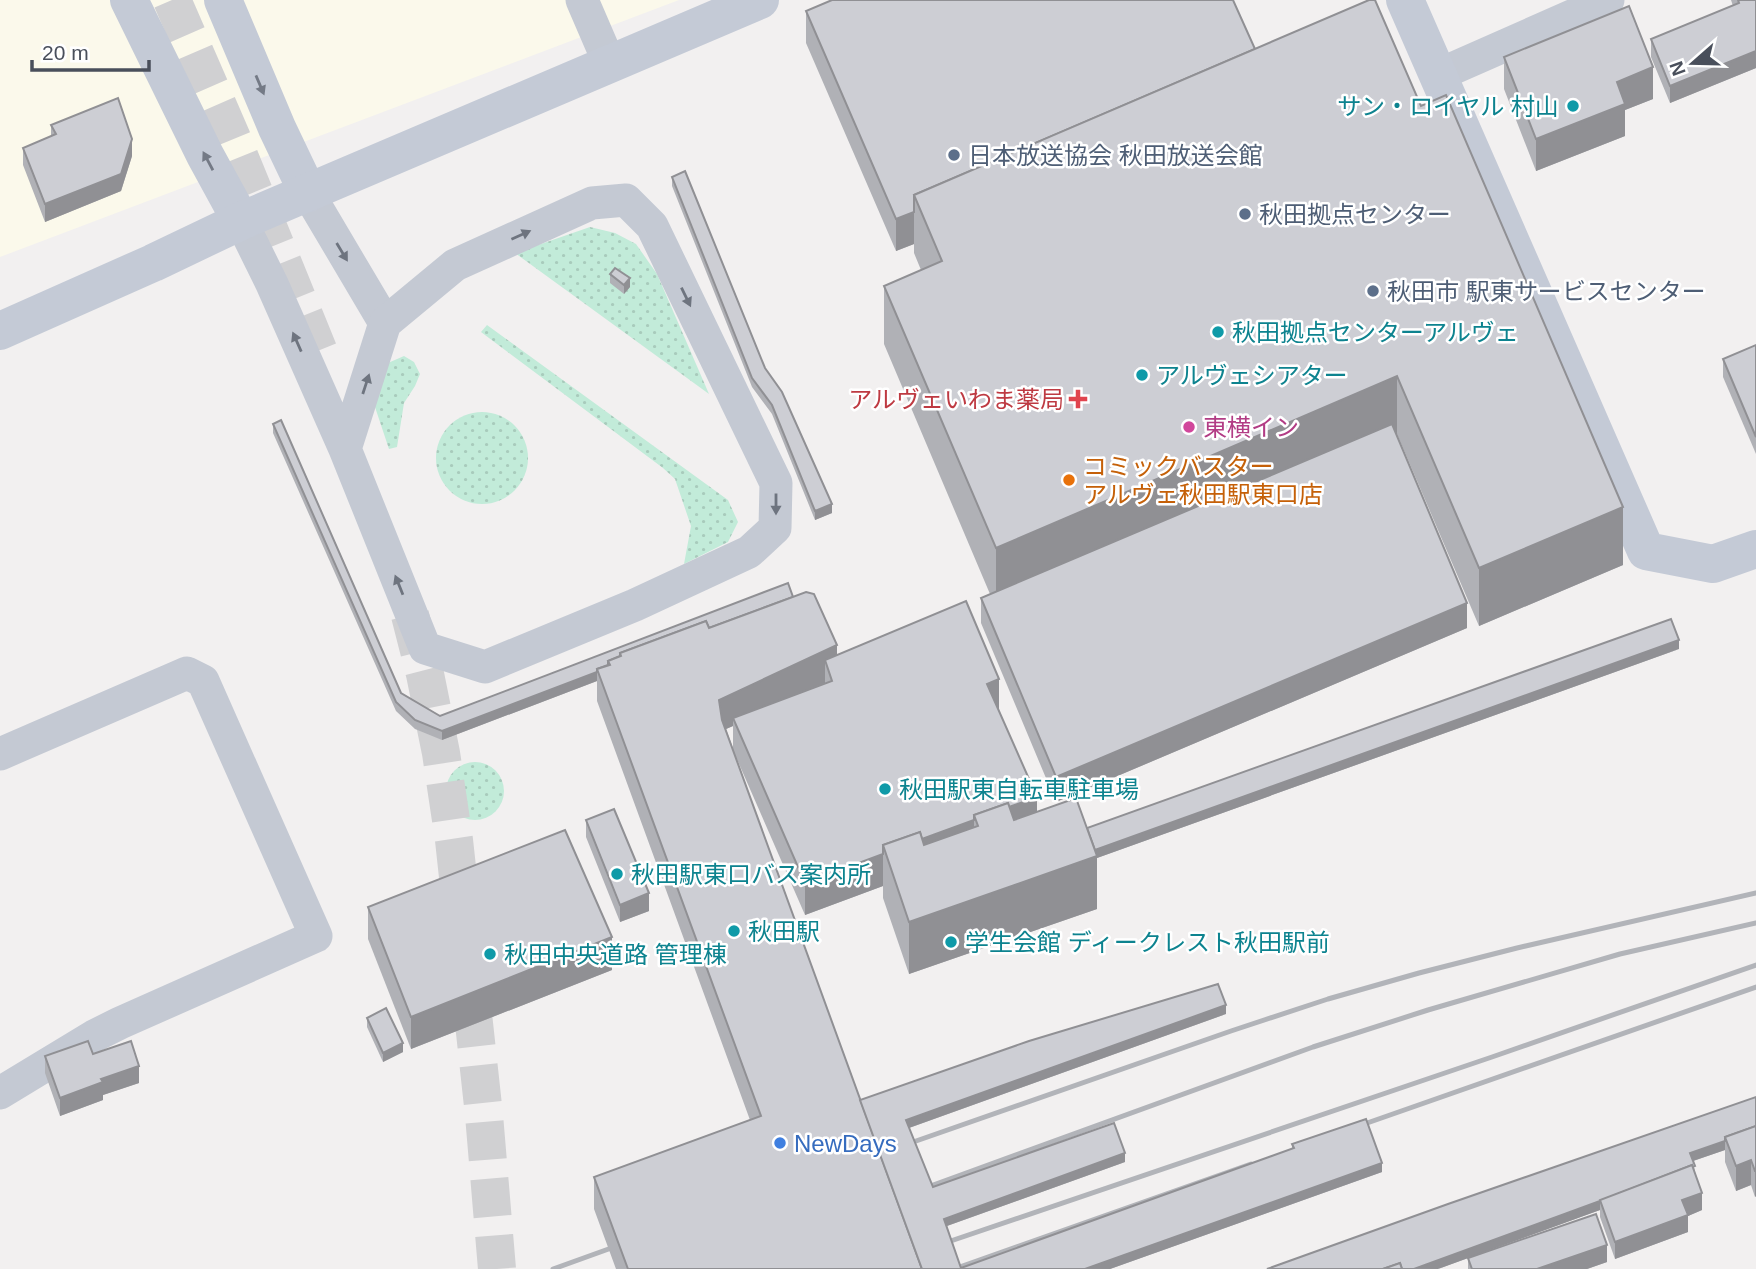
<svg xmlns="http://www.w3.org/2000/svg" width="1756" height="1269" viewBox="0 0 1756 1269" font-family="Arial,'Noto Sans JP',sans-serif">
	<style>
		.commercial { fill: #fbf9eb }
		.grass { fill: url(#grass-dots) }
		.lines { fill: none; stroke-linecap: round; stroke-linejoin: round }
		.highway-tunnel { stroke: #d0d0d2; stroke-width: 38; stroke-dasharray: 38 19; stroke-linecap: butt }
		.street { stroke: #c4c9d3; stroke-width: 33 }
		.secondary { stroke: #c4cad6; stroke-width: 38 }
		.rail { stroke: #b2b4b9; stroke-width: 5 }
		.wall { fill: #b0b1b6; fill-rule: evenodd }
		.shaded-wall { fill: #909094 }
		.building { fill: #cdced4; stroke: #909094; stroke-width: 2 }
		.oneway { fill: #747a86 }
		.oneway2 { fill: #6e747f }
		.culture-dot { fill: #0f9aa8; stroke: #fff; stroke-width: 2.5 }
		.service-dot { fill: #5c6f8a; stroke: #fff; stroke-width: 2.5 }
		.health-dot { fill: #e0444e; stroke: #fff; stroke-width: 2.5 }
		.hotel-dot { fill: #d1479c; stroke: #fff; stroke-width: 2.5 }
		.food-dot { fill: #e8710a; stroke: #fff; stroke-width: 2.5 }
		.shop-dot { fill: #3f7fe0; stroke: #fff; stroke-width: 2.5 }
		.labels { text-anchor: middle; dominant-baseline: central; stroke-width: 5; stroke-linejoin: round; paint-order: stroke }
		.culture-label { font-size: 24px; fill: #0d838f; stroke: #fff; text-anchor: start }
		.service-label { font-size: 24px; fill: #4e5e75; stroke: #fff; text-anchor: start }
		.health-label { font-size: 24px; fill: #be3a42; stroke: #fff; text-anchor: end }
		.hotel-label { font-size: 24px; fill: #b23c85; stroke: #fff; text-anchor: start }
		.food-label { font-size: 24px; fill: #c56008; stroke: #fff; text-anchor: start }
		.shop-label { font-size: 24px; fill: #366cbe; stroke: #fff; text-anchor: start }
	</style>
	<defs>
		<pattern id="grass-dots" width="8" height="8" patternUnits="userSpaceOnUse" patternTransform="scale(1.75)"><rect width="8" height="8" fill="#c2ebd9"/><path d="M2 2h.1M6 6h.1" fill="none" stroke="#a8cbbc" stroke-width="1.8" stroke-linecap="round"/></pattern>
	</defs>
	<rect width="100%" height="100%" fill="#f2f0f0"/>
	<!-- commercial -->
	<polygon class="commercial" points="0,0 679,0 0,257"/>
	<!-- grass -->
	<g class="grass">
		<polygon points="590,227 615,233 636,244 657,274 709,394 515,253"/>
		<polygon points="487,325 728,500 738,522 728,542 684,564 691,526 675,479 663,468 481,332"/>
		<polygon points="404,356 414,362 420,374 415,386 404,403 397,447 389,449 373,401 381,366"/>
		<circle cx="482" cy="458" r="46"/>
		<circle cx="475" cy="791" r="29"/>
	</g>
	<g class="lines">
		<!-- highway-tunnel -->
		<g class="highway-tunnel">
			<polyline points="172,0 231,136 321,357"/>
			<polyline points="410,615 425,674 441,753 454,840 484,1115 497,1269"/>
		</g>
		<!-- street -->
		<g class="street">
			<polyline points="582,0 610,65"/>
			<polyline points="1438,75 1608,0"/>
			<polyline points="308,193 385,323"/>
			<polyline points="241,221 272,284 345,449 425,648 485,667 635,605 749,552 775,528 776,483 652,226 626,200 592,203 455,265 385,323 345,449"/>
			<polyline points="0,754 187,673 203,681 316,936 120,1023 94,1036 0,1093"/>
		</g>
		<!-- secondary -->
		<g class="secondary">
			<polyline points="129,0 205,155 241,221"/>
			<polyline points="223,0 277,128 308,193"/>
			<polyline points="1405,0 1646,551 1713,564 1756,549"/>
			<polyline points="0,331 153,263 241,221 760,0"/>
		</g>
		<!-- rail -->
		<g class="rail">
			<polyline points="1350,1129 1756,987"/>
			<polyline points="896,1148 1231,1031 1328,999 1419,973 1517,948 1756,893"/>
			<polyline points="914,1192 1313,1047 1428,1010 1620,954 1756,923"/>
			<polyline points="933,1247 1492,1057 1756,965"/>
			<polyline points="553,1269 628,1242"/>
			<polyline points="954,1269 1251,1164"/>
		</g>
	</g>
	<!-- wall -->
	<g class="wall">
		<polygon points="1731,0 1756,0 1756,68 1670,103 1651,57 1651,39 1733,6"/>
		<polygon points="806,11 1255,49 1421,106 1623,565 1479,626 1397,434 1396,435 1467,628 1056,802 981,623 981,598 990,594 884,344 884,286 921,270 914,253 914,244 896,251 806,43"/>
		<polygon points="1504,57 1653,99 1625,110 1625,136 1536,171 1504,89"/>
		<polygon points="51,125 132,156 121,191 45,222 23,165 23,148 51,136"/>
		<polygon points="672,177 765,368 832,513 815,520 772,414 752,387 672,186"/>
		<polygon points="610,274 630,287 624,294 610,283"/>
		<polygon points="1756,345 1756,454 1723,377 1723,359"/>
		<path d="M273 424 401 693 440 716 793 597 837 655 999 711 1037 812 1087 828 1679 649 1097 858V909L909 974 883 898V886L805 915 736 757 860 1100 1226 1014 909 1128 933 1187 1125 1162 947 1226 961 1268 1292 1149V1144L1382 1172 1110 1269H616L594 1209V1177L750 1120 597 701V681L442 740 415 729 396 711 273 433ZM733 726V748L726 729Z"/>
		<polygon points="586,820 649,911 620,922 586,837"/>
		<polygon points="368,907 612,970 411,1049 368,939"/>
		<polygon points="367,1018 403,1052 383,1062 367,1027"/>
		<polygon points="93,1054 139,1083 103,1095 103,1100 60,1116 45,1073 45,1056"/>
		<polygon points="1756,1097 1756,1196 1755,1197 1751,1185 1736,1191 1725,1162 1725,1150 1693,1161 1702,1210 1688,1216 1688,1232 1615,1259 1600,1217 1600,1210 1470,1257 1607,1262 1587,1269 1468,1269 1468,1258 1438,1269"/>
	</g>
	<!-- shaded-wall -->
	<g class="shaded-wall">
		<polygon points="1756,51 1756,68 1670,103 1670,86"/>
		<polygon points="1653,67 1653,99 1625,110 1625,136 1536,171 1536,139 1617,82"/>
		<polygon points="132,139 132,156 121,191 45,222 45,204"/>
		<polygon points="914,212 914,244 896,251 896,219"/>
		<polygon points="630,278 630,287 624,294 624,285"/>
		<polygon points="1397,376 1397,434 996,606 996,548"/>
		<polygon points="832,504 832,513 815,520 815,511"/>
		<polygon points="1623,507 1623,565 1479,626 1479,568"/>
		<polygon points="1467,603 1467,628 1056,802 1056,777"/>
		<polygon points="1679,640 1679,649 1097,858 1097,909 909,974 909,922 1087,853"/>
		<polygon points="837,645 837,677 825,660 825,683 733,718 733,726 719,732 719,700"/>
		<polygon points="597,672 597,681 442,740 442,731"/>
		<polygon points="999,679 999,711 987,684"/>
		<polygon points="1037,797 1037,829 978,826 975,819"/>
		<polygon points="974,820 974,852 885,853"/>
		<polygon points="883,854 883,886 805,915 805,883"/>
		<polygon points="649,893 649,911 620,922 620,905"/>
		<polygon points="612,937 612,970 411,1049 411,1017"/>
		<polygon points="1226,1005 1226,1014 906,1129 906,1120"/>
		<polygon points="403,1043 403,1052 383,1062 383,1053"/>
		<polygon points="139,1066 139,1083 103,1095 103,1100 60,1116 60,1098 101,1079"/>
		<polygon points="1725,1141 1725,1150 1690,1162 1690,1153"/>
		<polygon points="1125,1153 1125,1162 944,1227 944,1219"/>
		<polygon points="1751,1160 1751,1185 1736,1191 1736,1166"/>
		<polygon points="1382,1163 1382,1172 1110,1269 1085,1269"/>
		<polygon points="1755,1171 1756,1171 1756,1196 1755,1197"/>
		<polygon points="1702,1193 1702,1210 1688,1216 1688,1232 1615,1259 1615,1242 1682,1200"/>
		<polygon points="1600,1201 1600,1210 1438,1269 1414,1269"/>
		<polygon points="1607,1245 1607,1262 1587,1269 1537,1269"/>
	</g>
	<!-- building -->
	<g class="building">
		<polygon points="832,0 1233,0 1255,49 914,195 914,212 896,219 806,11"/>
		<polygon points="1369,0 1375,0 1421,106 1446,95 1623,507 1479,568 1397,376 996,548 884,286 942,261 914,195"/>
		<polygon points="1738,0 1756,0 1756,51 1670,86 1651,39 1739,3"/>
		<polygon points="1629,6 1653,67 1617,82 1625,104 1536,139 1504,57"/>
		<polygon points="118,98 132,139 121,174 45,204 23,148 56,134 51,125"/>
		<polygon points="685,171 765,368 782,392 832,504 815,511 772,405 752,378 672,177"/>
		<polygon points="615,268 630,278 624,285 610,274"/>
		<polygon points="1756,345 1756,437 1723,359"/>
		<polygon points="281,420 401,693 440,716 788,583 793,597 709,628 706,621 620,653 620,656 608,661 608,665 597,669 597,672 442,731 415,720 396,702 273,424"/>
		<polygon points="1392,424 1467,603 1056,777 981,598"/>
		<polygon points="806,592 814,594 837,645 719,700 722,720 922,1269 628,1269 594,1177 761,1116 597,669 610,665 608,661 621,656 620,653 706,621 709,628"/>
		<polygon points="966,601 999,679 987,684 1037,797 1009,807 1008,803 974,815 974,820 922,839 920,832 883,845 883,854 805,883 733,718 832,681 825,660"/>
		<polygon points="1671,619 1679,640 1095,850 1087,828"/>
		<polygon points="1076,798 1097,856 909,922 883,845 920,832 924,845 978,826 974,815 1008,803 1014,820"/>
		<polygon points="614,809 649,893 620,905 586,820"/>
		<polygon points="565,830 612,937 411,1017 368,907"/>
		<polygon points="1218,984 1226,1005 906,1120 933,1187 1114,1123 1125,1153 944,1219 961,1268 1294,1148 1292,1144 1366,1119 1382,1163 1085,1269 922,1269 860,1100 1029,1041"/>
		<polygon points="386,1008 403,1043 383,1053 367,1018"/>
		<polygon points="88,1041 93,1054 131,1041 139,1066 101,1079 103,1082 60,1098 45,1056"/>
		<polygon points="1756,1097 1756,1126 1725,1137 1725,1141 1690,1153 1695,1166 1692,1167 1692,1165 1600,1201 1414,1269 1402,1269 1400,1263 1383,1269 1267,1269 1448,1204"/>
		<polygon points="1756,1126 1756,1171 1755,1171 1751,1160 1736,1166 1725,1137"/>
		<polygon points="1692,1165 1702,1193 1682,1200 1688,1215 1615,1242 1600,1200"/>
		<polygon points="1596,1214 1607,1245 1537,1269 1472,1269 1468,1258"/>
		<polygon points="1400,1263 1402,1269 1383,1269"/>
	</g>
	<!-- one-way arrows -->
	<defs><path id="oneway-solid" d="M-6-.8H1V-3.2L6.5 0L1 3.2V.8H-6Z" transform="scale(1.75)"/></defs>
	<g class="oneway">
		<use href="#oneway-solid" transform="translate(260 85) rotate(67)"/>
		<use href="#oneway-solid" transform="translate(208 161) rotate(-118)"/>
	</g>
	<g class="oneway2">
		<use href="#oneway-solid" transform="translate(521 235) rotate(-24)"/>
		<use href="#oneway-solid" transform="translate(342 252) rotate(59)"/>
		<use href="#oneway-solid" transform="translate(686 297) rotate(64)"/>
		<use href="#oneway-solid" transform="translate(297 342) rotate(-114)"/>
		<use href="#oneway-solid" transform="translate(366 384) rotate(-72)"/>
		<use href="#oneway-solid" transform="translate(776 504) rotate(90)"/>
		<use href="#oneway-solid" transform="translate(399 585) rotate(-112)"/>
	</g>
	<!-- markers -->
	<g class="culture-dot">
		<circle cx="1573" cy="106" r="7"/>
		<circle cx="1218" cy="332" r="7"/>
		<circle cx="1142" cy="375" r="7"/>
		<circle cx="885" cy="789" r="7"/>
		<circle cx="617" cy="874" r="7"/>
		<circle cx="734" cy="931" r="7"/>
		<circle cx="951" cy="942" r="7"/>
		<circle cx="490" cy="954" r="7"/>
	</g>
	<g class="service-dot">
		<circle cx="954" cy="155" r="7"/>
		<circle cx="1245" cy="214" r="7"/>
		<circle cx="1373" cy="291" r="7"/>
	</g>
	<path class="health-dot" d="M1074.5 388.5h7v7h7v7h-7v7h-7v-7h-7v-7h7z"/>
	<circle class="hotel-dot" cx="1189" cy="427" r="7"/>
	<circle class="food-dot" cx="1069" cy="480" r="7"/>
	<circle class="shop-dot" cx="780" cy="1143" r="7"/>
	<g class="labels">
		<!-- culture labels -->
		<g class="culture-label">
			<text x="1559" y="106" text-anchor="end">サン・ロイヤル 村山</text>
			<text x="1232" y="332">秋田拠点センターアルヴェ</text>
			<text x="1156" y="375">アルヴェシアター</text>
			<text x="899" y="789">秋田駅東自転車駐車場</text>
			<text x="631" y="874">秋田駅東口バス案内所</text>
			<text x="748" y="931">秋田駅</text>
			<text x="965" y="942">学生会館 ディークレスト秋田駅前</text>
			<text x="504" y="954">秋田中央道路 管理棟</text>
		</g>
		<!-- service labels -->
		<g class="service-label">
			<text x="968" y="155">日本放送協会 秋田放送会館</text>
			<text x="1259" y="214">秋田拠点センター</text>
			<text x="1387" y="291">秋田市 駅東サービスセンター</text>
		</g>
		<!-- health labels -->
		<g class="health-label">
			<text x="1064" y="399">アルヴェいわま薬局</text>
		</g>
		<!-- hotel labels -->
		<g class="hotel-label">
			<text x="1203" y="427">東横イン</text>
		</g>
		<!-- food labels -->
		<g class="food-label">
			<text x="1083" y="466">コミックバスター<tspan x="1083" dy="28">アルヴェ秋田駅東口店</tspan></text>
		</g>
		<!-- shop labels -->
		<g class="shop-label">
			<text x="794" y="1143">NewDays</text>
		</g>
	</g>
	<!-- north arrow -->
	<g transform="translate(1693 63) rotate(250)" stroke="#ffffff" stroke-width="5" paint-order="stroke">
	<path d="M0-5L12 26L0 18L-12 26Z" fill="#494f5b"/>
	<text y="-10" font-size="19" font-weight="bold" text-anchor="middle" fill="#494f5b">N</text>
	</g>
	<!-- scale -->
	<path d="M32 60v10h117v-10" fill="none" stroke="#494f5b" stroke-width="3.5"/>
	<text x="42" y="60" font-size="21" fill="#494f5b" stroke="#ffffff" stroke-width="5" paint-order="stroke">20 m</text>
</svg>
